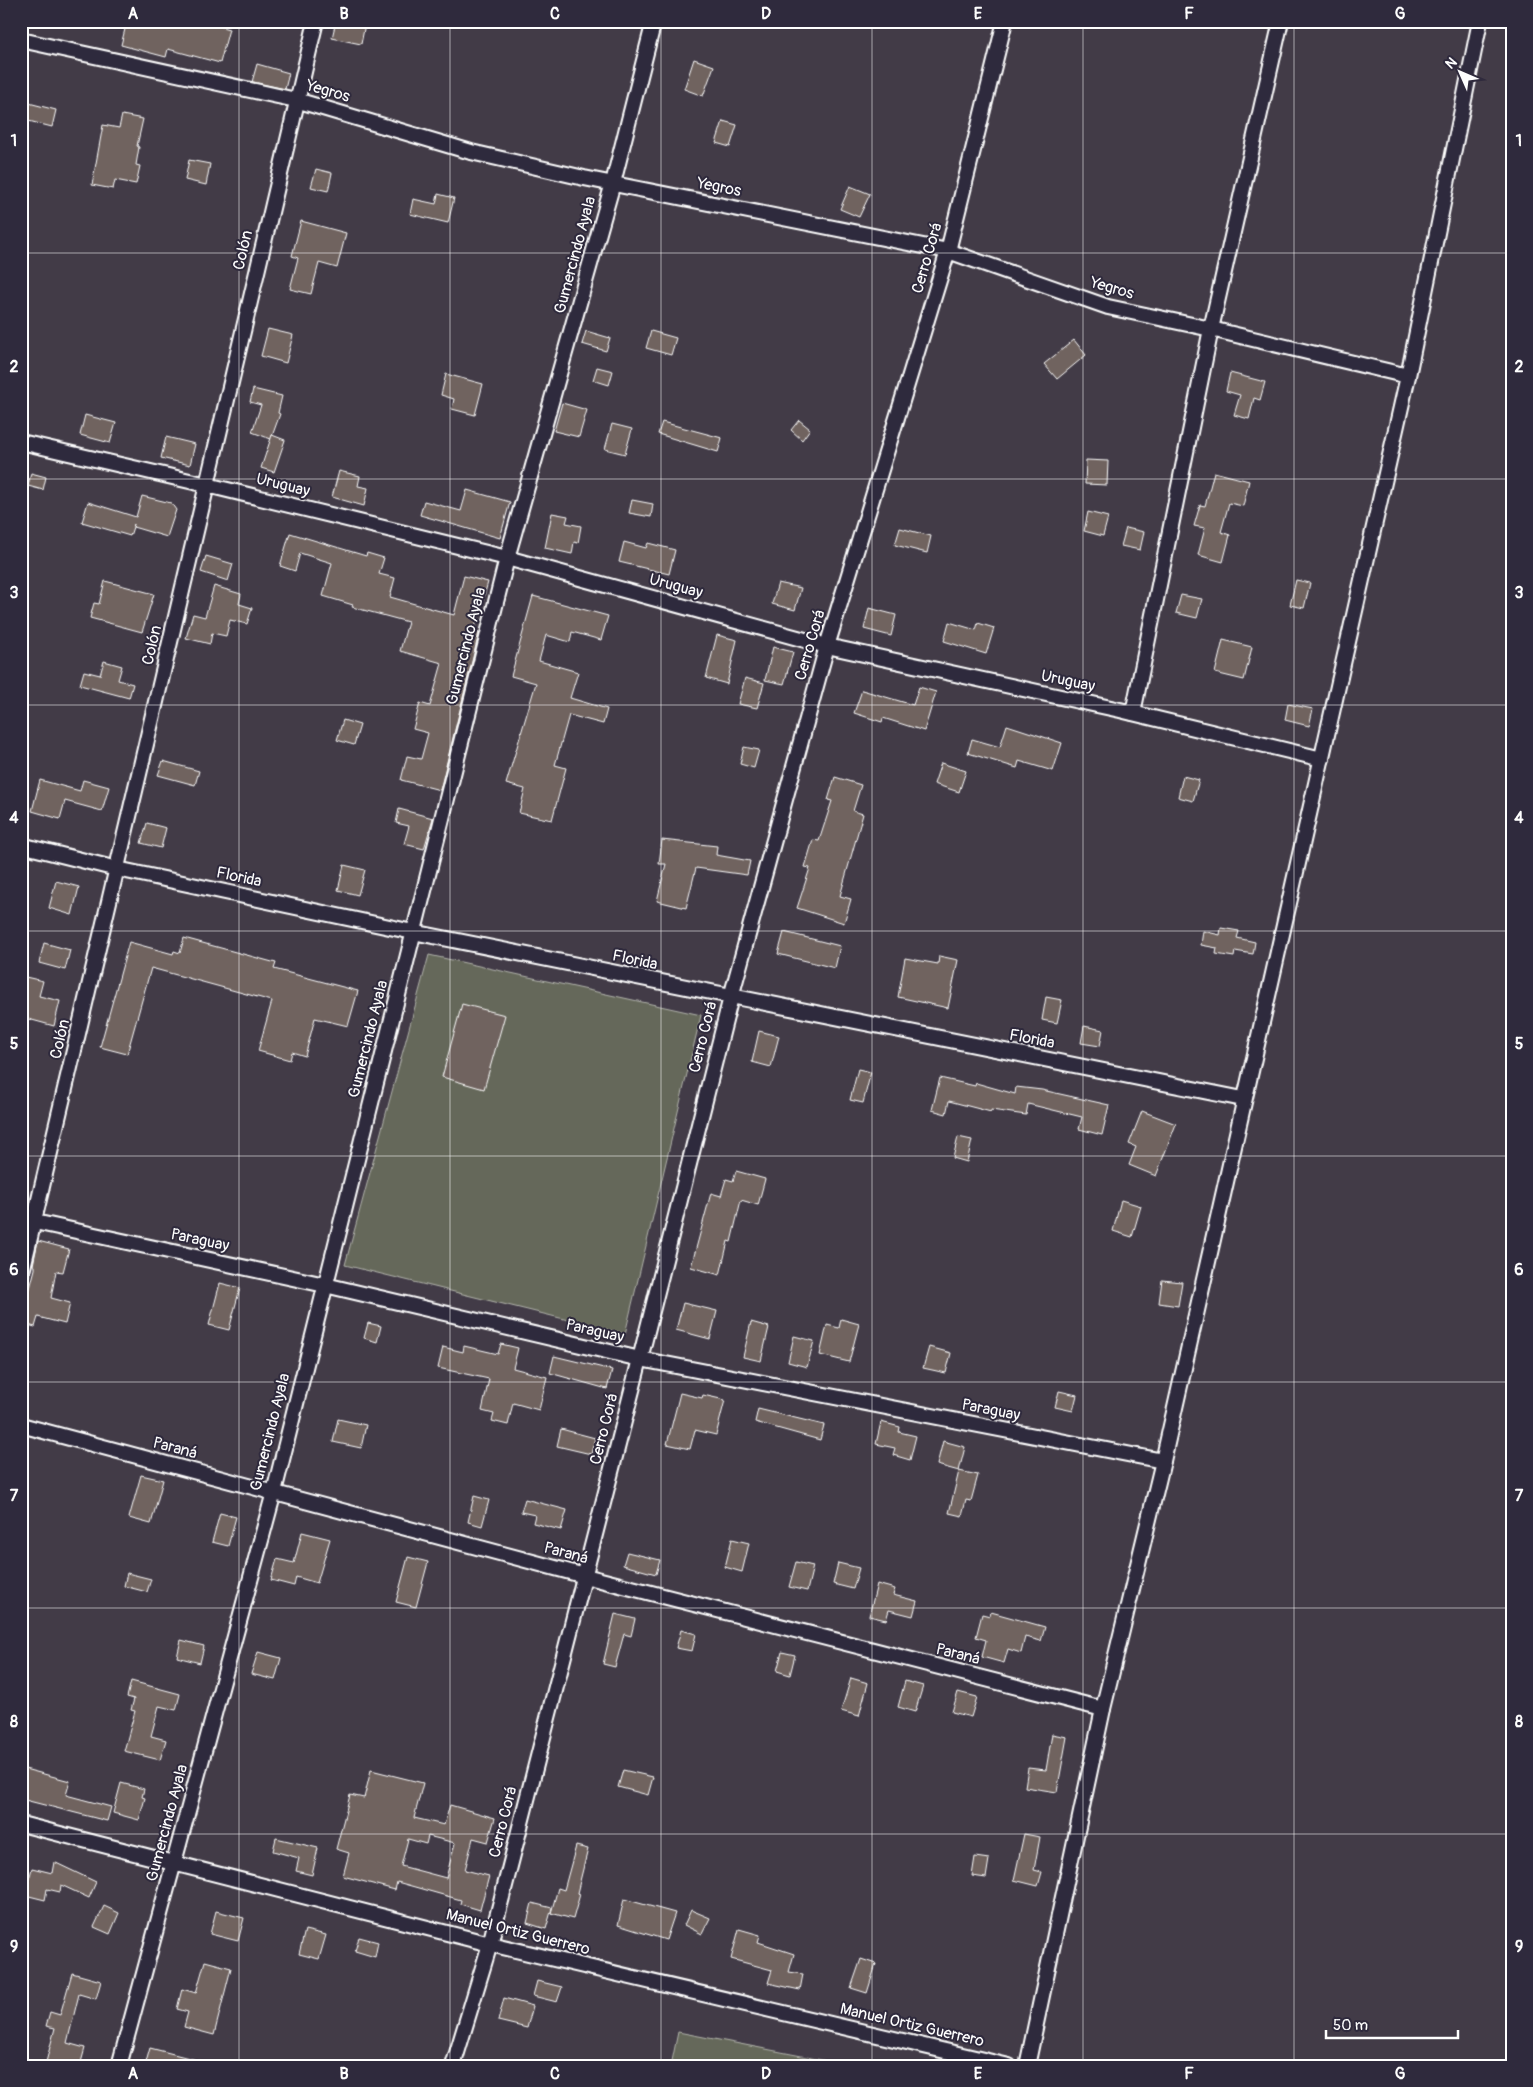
<svg xmlns="http://www.w3.org/2000/svg" width="1533" height="2087" viewBox="0 0 1533 2087" font-family="Pangolin,sans-serif">
	<style>
		.green { fill: #65685a; stroke: #b2b4ac }
		.building { fill: #70645f; stroke: #fff; fill-rule: evenodd }
		.lines { fill: none; stroke-linecap: round; stroke-linejoin: round }
		.street-casing { stroke: #fff; stroke-width: 18 }
		.street { stroke: #2f2a3d; stroke-width: 14 }
		.grid { fill: none; stroke: #fff; stroke-width: 1; stroke-opacity: 0.55 }
		.labels { text-anchor: middle; dominant-baseline: central; stroke-width: 4; stroke-linejoin: round; paint-order: stroke }
		.street-label { font-size: 16px; fill: #fff; stroke: #2f2a3d }
		.neatline { fill: none; stroke: #fff; stroke-width: 2 }
		.grid-label { font-size: 16px; text-anchor: middle; font-weight: bold; fill: #fff }
	</style>
	<rect width="100%" height="100%" fill="#423b47"/>
	<filter id="ink" filterUnits="userSpaceOnUse"><feTurbulence type="fractalNoise" baseFrequency=".02" numOctaves="2"/><feDisplacementMap in="SourceGraphic" scale="10" xChannelSelector="R" yChannelSelector="G"/><feConvolveMatrix kernelMatrix="1 2 1 2 8 2 1 2 1" color-interpolation-filters="sRGB"/></filter>
	<g filter="url(#ink)">
		<!-- green -->
		<g class="green">
			<polygon points="429,955 701,1015 625,1334 345,1265"/>
			<polygon points="678,2032 853,2066 671,2066"/>
		</g>
		<!-- building -->
		<g class="building">
			<polygon points="127,21 224,21 222,27 229,29 220,63 168,49 166,57 121,45"/>
			<polygon points="336,21 362,21 361,23 365,24 361,44 332,38"/>
			<polygon points="694,59 714,66 703,96 684,89"/>
			<polygon points="257,64 289,73 285,89 252,82"/>
			<polygon points="21,101 56,110 52,127 21,119"/>
			<polygon points="122,115 143,119 137,146 139,147 136,165 140,166 136,184 115,180 113,189 92,185 103,125 119,128"/>
			<polygon points="723,121 737,125 730,147 716,143"/>
			<polygon points="189,160 210,164 206,185 185,180"/>
			<polygon points="316,169 332,173 328,191 311,187"/>
			<polygon points="850,186 870,194 859,217 840,209"/>
			<polygon points="438,194 454,198 448,223 410,214 413,199 436,204"/>
			<polygon points="301,221 346,233 337,268 319,263 311,294 290,289 298,258 292,256"/>
			<polygon points="268,329 293,335 286,363 261,356"/>
			<polygon points="586,331 610,338 606,351 582,344"/>
			<polygon points="651,331 676,338 671,355 646,348"/>
			<polygon points="1074,340 1086,355 1057,379 1044,364"/>
			<polygon points="597,367 613,371 609,385 593,380"/>
			<polygon points="1230,373 1265,382 1260,400 1254,398 1249,419 1234,415 1240,395 1226,391"/>
			<polygon points="446,374 483,384 475,415 452,409 454,399 441,395"/>
			<polygon points="253,389 282,396 278,413 280,414 271,439 252,432 261,405 250,402"/>
			<polygon points="562,403 587,410 579,437 554,431"/>
			<polygon points="85,415 116,423 110,443 80,435"/>
			<polygon points="799,420 810,429 802,440 791,430"/>
			<polygon points="662,422 722,438 718,452 658,434"/>
			<polygon points="612,424 632,429 625,454 605,449"/>
			<polygon points="272,435 285,440 274,472 261,468"/>
			<polygon points="166,437 195,444 190,465 161,458"/>
			<polygon points="1086,460 1108,461 1107,485 1085,484"/>
			<polygon points="339,471 360,476 358,486 368,488 364,506 332,497"/>
			<polygon points="1214,472 1249,481 1243,506 1229,503 1221,532 1230,535 1223,562 1198,555 1205,528 1194,526 1200,505 1205,506"/>
			<polygon points="31,473 46,477 43,490 28,486"/>
			<polygon points="467,490 510,502 500,538 420,515 424,501 461,511"/>
			<polygon points="142,496 171,503 176,510 167,537 133,527 134,524 130,536 82,522 88,502 136,517"/>
			<polygon points="632,500 653,504 651,517 629,513"/>
			<polygon points="1088,512 1108,517 1103,536 1084,531"/>
			<polygon points="552,513 568,516 566,523 581,526 578,543 574,542 572,554 545,548"/>
			<polygon points="900,528 931,536 927,553 895,545"/>
			<polygon points="1126,528 1144,532 1140,550 1121,546"/>
			<polygon points="290,533 366,556 367,553 384,558 379,574 395,578 390,597 454,615 464,576 488,582 474,631 479,633 440,790 401,780 407,756 421,759 428,733 413,729 420,703 430,706 442,663 400,651 408,622 352,607 353,605 323,596 332,563 300,553 295,571 280,566"/>
			<polygon points="624,542 646,548 648,543 675,550 669,574 619,562"/>
			<polygon points="206,556 233,564 228,581 201,572"/>
			<polygon points="1296,580 1310,583 1304,608 1290,605"/>
			<polygon points="105,581 154,594 142,632 90,618 94,603 99,604"/>
			<polygon points="778,583 801,588 795,610 772,604"/>
			<polygon points="214,586 241,594 239,604 252,608 247,624 230,620 226,636 212,633 210,644 186,638 193,614 205,617"/>
			<polygon points="1181,595 1202,599 1197,618 1176,613"/>
			<polygon points="533,596 608,616 601,640 572,632 570,642 546,635 539,661 578,672 570,698 607,709 603,724 569,715 555,765 566,768 552,820 519,813 525,789 506,784 536,683 511,676"/>
			<polygon points="869,608 896,615 891,636 864,629"/>
			<polygon points="949,622 976,630 978,623 994,628 986,654 944,641"/>
			<polygon points="717,635 737,640 727,684 706,678"/>
			<polygon points="1223,640 1252,647 1244,680 1215,673"/>
			<polygon points="773,647 793,652 784,684 765,680"/>
			<polygon points="104,661 122,666 118,680 133,684 129,698 80,685 84,671 100,675"/>
			<polygon points="745,678 764,683 757,708 738,704"/>
			<polygon points="919,687 936,692 924,731 883,718 882,722 854,713 862,690 913,705"/>
			<polygon points="1288,704 1313,709 1309,726 1285,720"/>
			<polygon points="343,720 360,725 354,745 337,740"/>
			<polygon points="1007,725 1062,743 1053,771 1019,761 1017,768 968,753 972,739 1000,747"/>
			<polygon points="744,747 759,750 754,768 740,764"/>
			<polygon points="163,761 199,771 195,785 158,775"/>
			<polygon points="941,763 966,771 959,792 934,784"/>
			<polygon points="1183,776 1199,780 1193,801 1178,797"/>
			<polygon points="835,777 861,785 853,811 863,814 840,896 851,899 844,923 797,908 810,868 805,867 813,840 819,841 832,801 828,800"/>
			<polygon points="40,780 80,791 83,780 109,787 102,811 65,801 60,819 32,811"/>
			<polygon points="399,809 433,818 424,849 404,844 409,826 396,823"/>
			<polygon points="147,823 166,828 161,848 141,843"/>
			<polygon points="662,840 717,846 716,855 750,861 747,875 696,868 686,908 657,901 666,864 659,864"/>
			<polygon points="344,865 365,870 358,895 338,890"/>
			<polygon points="56,881 79,887 72,915 49,908"/>
			<polygon points="1221,928 1239,931 1237,938 1255,942 1253,954 1235,951 1234,957 1216,954 1217,948 1201,945 1203,931 1220,935"/>
			<polygon points="784,932 840,946 835,968 778,954"/>
			<polygon points="184,938 276,963 274,969 358,991 348,1026 315,1018 305,1056 292,1052 290,1060 258,1051 272,1001 151,968 127,1054 100,1047 129,942 173,954 174,951 180,953"/>
			<polygon points="44,943 70,950 65,970 39,963"/>
			<polygon points="939,956 958,960 948,1008 898,997 905,958 938,964"/>
			<polygon points="21,976 43,981 39,996 60,1001 54,1026 21,1017"/>
			<polygon points="1046,997 1062,1000 1057,1023 1042,1020"/>
			<polygon points="462,1004 505,1015 484,1089 442,1077"/>
			<polygon points="1084,1026 1103,1030 1100,1046 1081,1043"/>
			<polygon points="759,1031 779,1036 771,1067 752,1062"/>
			<polygon points="858,1069 871,1072 863,1103 850,1100"/>
			<polygon points="940,1078 975,1086 976,1083 1015,1094 1016,1087 1042,1090 1109,1105 1102,1135 1079,1129 1082,1117 1028,1104 1026,1115 991,1110 991,1112 949,1101 946,1114 932,1110"/>
			<polygon points="1142,1111 1176,1124 1156,1176 1129,1165 1136,1147 1129,1144"/>
			<polygon points="958,1137 972,1140 967,1162 953,1158"/>
			<polygon points="736,1171 765,1179 758,1205 741,1200 731,1242 728,1241 720,1275 691,1267 711,1193 721,1196 726,1179 733,1181"/>
			<polygon points="1121,1200 1141,1206 1132,1237 1113,1231"/>
			<polygon points="38,1241 69,1249 63,1272 56,1271 51,1298 70,1303 65,1324 38,1317 35,1327 21,1323 35,1269 35,1266 33,1265"/>
			<polygon points="1162,1280 1182,1282 1178,1306 1159,1303"/>
			<polygon points="220,1283 240,1288 229,1330 209,1325"/>
			<polygon points="683,1303 717,1311 710,1339 676,1330"/>
			<polygon points="841,1319 859,1324 849,1362 820,1355 827,1325 839,1328"/>
			<polygon points="751,1322 769,1327 761,1361 743,1357"/>
			<polygon points="368,1323 381,1326 377,1342 364,1338"/>
			<polygon points="794,1336 814,1341 807,1367 788,1362"/>
			<polygon points="501,1344 518,1348 513,1368 547,1377 539,1410 513,1403 508,1425 492,1421 494,1414 482,1411 489,1379 438,1368 443,1347 463,1352 464,1346 498,1354"/>
			<polygon points="929,1347 951,1353 946,1373 923,1368"/>
			<polygon points="554,1356 612,1370 607,1389 550,1373"/>
			<polygon points="1059,1391 1077,1395 1073,1411 1055,1407"/>
			<polygon points="680,1393 702,1398 703,1395 725,1400 716,1435 695,1430 690,1449 667,1444"/>
			<polygon points="758,1409 824,1425 820,1440 755,1422"/>
			<polygon points="338,1419 366,1425 361,1448 333,1442"/>
			<polygon points="881,1422 900,1427 899,1432 916,1436 910,1460 893,1455 895,1448 876,1444"/>
			<polygon points="561,1429 595,1438 591,1454 557,1446"/>
			<polygon points="943,1441 965,1447 959,1471 937,1465"/>
			<polygon points="959,1471 978,1475 971,1501 966,1500 962,1516 949,1513"/>
			<polygon points="141,1475 163,1480 151,1524 129,1518"/>
			<polygon points="474,1496 489,1500 482,1526 468,1522"/>
			<polygon points="525,1499 567,1510 561,1530 533,1523 535,1515 521,1512"/>
			<polygon points="220,1513 236,1517 228,1546 212,1542"/>
			<polygon points="302,1532 330,1539 317,1583 296,1577 294,1586 271,1580 277,1559 294,1563"/>
			<polygon points="732,1539 749,1543 742,1572 725,1567"/>
			<polygon points="627,1552 660,1560 656,1574 623,1565"/>
			<polygon points="408,1557 428,1562 416,1607 396,1602"/>
			<polygon points="796,1562 813,1566 807,1591 789,1587"/>
			<polygon points="838,1563 859,1568 853,1589 833,1584"/>
			<polygon points="127,1573 151,1579 147,1592 124,1586"/>
			<polygon points="877,1584 895,1589 893,1595 917,1601 913,1616 889,1610 886,1620 869,1616"/>
			<polygon points="991,1612 1045,1627 1041,1641 1025,1637 1021,1653 1008,1649 1004,1663 982,1657 986,1640 976,1637 982,1614 990,1616"/>
			<polygon points="615,1614 635,1619 631,1636 624,1634 615,1667 603,1664"/>
			<polygon points="681,1630 696,1634 692,1651 676,1648"/>
			<polygon points="181,1640 204,1646 200,1663 177,1657"/>
			<polygon points="258,1652 281,1658 275,1680 251,1674"/>
			<polygon points="782,1652 795,1655 790,1675 777,1671"/>
			<polygon points="851,1678 868,1683 859,1716 841,1711"/>
			<polygon points="131,1681 180,1694 176,1710 159,1706 151,1736 166,1740 160,1760 124,1751 135,1711 131,1710 134,1699 127,1697"/>
			<polygon points="905,1681 923,1686 915,1712 898,1707"/>
			<polygon points="958,1692 977,1697 971,1717 952,1712"/>
			<polygon points="1052,1734 1067,1737 1057,1792 1025,1787 1028,1768 1046,1770"/>
			<polygon points="21,1768 70,1781 66,1795 111,1807 107,1821 21,1799"/>
			<path d="M371 1770 423 1783 414 1818 444 1825 450 1805 495 1818 488 1842 473 1838 465 1870 489 1876 480 1910 460 1904 461 1900 397 1882 395 1890 343 1876 349 1853 336 1849 350 1795 364 1798ZM428 1836 455 1843 446 1878 401 1866 408 1839 426 1844Z"/>
			<polygon points="623,1770 653,1777 648,1795 618,1787"/>
			<polygon points="121,1783 144,1789 142,1797 145,1798 139,1820 113,1813"/>
			<polygon points="1024,1834 1040,1837 1034,1870 1042,1872 1038,1886 1014,1880"/>
			<polygon points="276,1838 318,1848 312,1875 296,1871 299,1858 273,1851"/>
			<polygon points="576,1846 588,1849 577,1893 580,1894 573,1919 551,1913 558,1888 564,1890"/>
			<polygon points="975,1857 989,1859 986,1878 972,1876"/>
			<polygon points="54,1862 96,1882 89,1898 61,1885 60,1892 47,1889 45,1900 25,1895 32,1868 52,1873"/>
			<polygon points="624,1899 675,1913 666,1940 618,1925"/>
			<polygon points="532,1903 552,1908 546,1929 527,1923"/>
			<polygon points="104,1906 119,1913 110,1934 94,1927"/>
			<polygon points="691,1910 710,1918 702,1934 684,1925"/>
			<polygon points="216,1911 244,1918 238,1941 210,1934"/>
			<polygon points="739,1929 760,1935 758,1942 794,1954 789,1972 803,1974 800,1990 768,1983 772,1970 731,1959"/>
			<polygon points="305,1930 326,1935 319,1959 299,1954"/>
			<polygon points="359,1937 378,1942 375,1957 355,1951"/>
			<polygon points="861,1959 876,1964 867,1993 851,1988"/>
			<polygon points="205,1961 231,1968 214,2035 184,2027 188,2012 177,2009 182,1989 196,1993"/>
			<polygon points="72,1973 101,1981 96,1999 79,1994 67,2043 85,2048 80,2066 45,2066 55,2028 46,2026 50,2012 60,2015"/>
			<polygon points="537,1981 562,1987 557,2002 533,1996"/>
			<polygon points="504,1998 533,2006 527,2028 498,2021"/>
			<polygon points="150,2048 201,2061 200,2066 145,2066"/>
		</g>
		<g class="lines">
			<!-- street casing -->
			<g class="street-casing">
				<g id="street">
					<polyline points="21,40 296,100 471,152 584,178 948,251 1108,307 1211,329 1408,376"/>
					<polyline points="21,442 207,485 507,558 827,646 1120,710 1322,759"/>
					<polyline points="1133,713 1211,329 1281,21"/>
					<polyline points="21,845 117,869 413,932 1243,1099"/>
					<polyline points="21,1219 325,1285 640,1359 1163,1461"/>
					<polyline points="21,1276 316,21"/>
					<polyline points="21,1425 585,1576 1103,1709"/>
					<polyline points="21,1824 490,1944 1009,2066"/>
					<polyline points="119,2066 274,1492 507,558 613,183 654,21"/>
					<polyline points="453,2066 490,1944 640,1359 731,997 827,646 948,251 1005,21"/>
					<polyline points="1027,2066 1103,1709 1163,1461 1408,376 1480,21"/>
				</g>
			</g>
			<!-- street -->
			<use href="#street" class="street"/>
		</g>
	</g>
	<!-- grid -->
	<path class="grid" d="M239 21V2066M450 21V2066M661 21V2066M872 21V2066M1083 21V2066M1294 21V2066M21 253H1512M21 479H1512M21 705H1512M21 931H1512M21 1156H1512M21 1382H1512M21 1608H1512M21 1834H1512"/>
	<g class="labels">
		<!-- street labels -->
		<g class="street-label">
			<text transform="translate(328 91) rotate(16)">Yegros</text>
			<text transform="translate(719 187) rotate(11)">Yegros</text>
			<text transform="translate(243 250) rotate(-77)">Colón</text>
			<text transform="translate(575 255) rotate(-75)">Gumercindo Ayala</text>
			<text transform="translate(927 258) rotate(-74)">Cerro Corá</text>
			<text transform="translate(1112 288) rotate(16)">Yegros</text>
			<text transform="translate(283 485) rotate(14)">Uruguay</text>
			<text transform="translate(676 586) rotate(15)">Uruguay</text>
			<text transform="translate(152 645) rotate(-77)">Colón</text>
			<text transform="translate(810 645) rotate(-74)">Cerro Corá</text>
			<text transform="translate(466 646) rotate(-76)">Gumercindo Ayala</text>
			<text transform="translate(1068 681) rotate(12)">Uruguay</text>
			<text transform="translate(239 877) rotate(12)">Florida</text>
			<text transform="translate(635 960) rotate(12)">Florida</text>
			<text transform="translate(703 1037) rotate(-76)">Cerro Corá</text>
			<text transform="translate(60 1039) rotate(-77)">Colón</text>
			<text transform="translate(368 1039) rotate(-76)">Gumercindo Ayala</text>
			<text transform="translate(1032 1039) rotate(11)">Florida</text>
			<text transform="translate(200 1240) rotate(12)">Paraguay</text>
			<text transform="translate(595 1331) rotate(13)">Paraguay</text>
			<text transform="translate(991 1410) rotate(11)">Paraguay</text>
			<text transform="translate(604 1429) rotate(-76)">Cerro Corá</text>
			<text transform="translate(270 1432) rotate(-76)">Gumercindo Ayala</text>
			<text transform="translate(175 1448) rotate(15)">Paraná</text>
			<text transform="translate(566 1553) rotate(15)">Paraná</text>
			<text transform="translate(958 1654) rotate(14)">Paraná</text>
			<text transform="translate(503 1822) rotate(-76)">Cerro Corá</text>
			<text transform="translate(167 1823) rotate(-75)">Gumercindo Ayala</text>
			<text transform="translate(518 1932) rotate(14)">Manuel Ortiz Guerrero</text>
			<text transform="translate(912 2025) rotate(13)">Manuel Ortiz Guerrero</text>
		</g>
	</g>
	<!-- margin -->
	<rect width="1533" height="2087" fill="none" stroke="#2f2a3d" stroke-width="55"/>
	<!-- north arrow -->
	<g transform="translate(1460 72) rotate(315)" stroke="#2f2a3d" stroke-width="4" paint-order="stroke">
	<path d="M0-4L9 19L0 12L-9 19Z" fill="#ffffff"/>
	<text y="-8" font-size="14" font-weight="bold" text-anchor="middle" fill="#ffffff">N</text>
	</g>
	<!-- scale -->
	<path d="M1326 2030v8h132v-8" fill="none" stroke="#ffffff" stroke-width="2.5"/>
	<text x="1333" y="2030" font-size="15" fill="#ffffff" stroke="#2f2a3d" stroke-width="4" paint-order="stroke">50 m</text>
	<rect x="28" y="28" width="1478" height="2032" class="neatline"/>
	<g class="grid-label">
		<text x="133" y="19">A</text>
		<text x="344" y="19">B</text>
		<text x="555" y="19">C</text>
		<text x="766" y="19">D</text>
		<text x="978" y="19">E</text>
		<text x="1189" y="19">F</text>
		<text x="1400" y="19">G</text>
		<text x="14" y="146">1</text>
		<text x="1519" y="146">1</text>
		<text x="14" y="372">2</text>
		<text x="1519" y="372">2</text>
		<text x="14" y="598">3</text>
		<text x="1519" y="598">3</text>
		<text x="14" y="823">4</text>
		<text x="1519" y="823">4</text>
		<text x="14" y="1049">5</text>
		<text x="1519" y="1049">5</text>
		<text x="14" y="1275">6</text>
		<text x="1519" y="1275">6</text>
		<text x="14" y="1501">7</text>
		<text x="1519" y="1501">7</text>
		<text x="14" y="1727">8</text>
		<text x="1519" y="1727">8</text>
		<text x="14" y="1952">9</text>
		<text x="1519" y="1952">9</text>
		<text x="133" y="2079">A</text>
		<text x="344" y="2079">B</text>
		<text x="555" y="2079">C</text>
		<text x="766" y="2079">D</text>
		<text x="978" y="2079">E</text>
		<text x="1189" y="2079">F</text>
		<text x="1400" y="2079">G</text>
	</g>
</svg>
